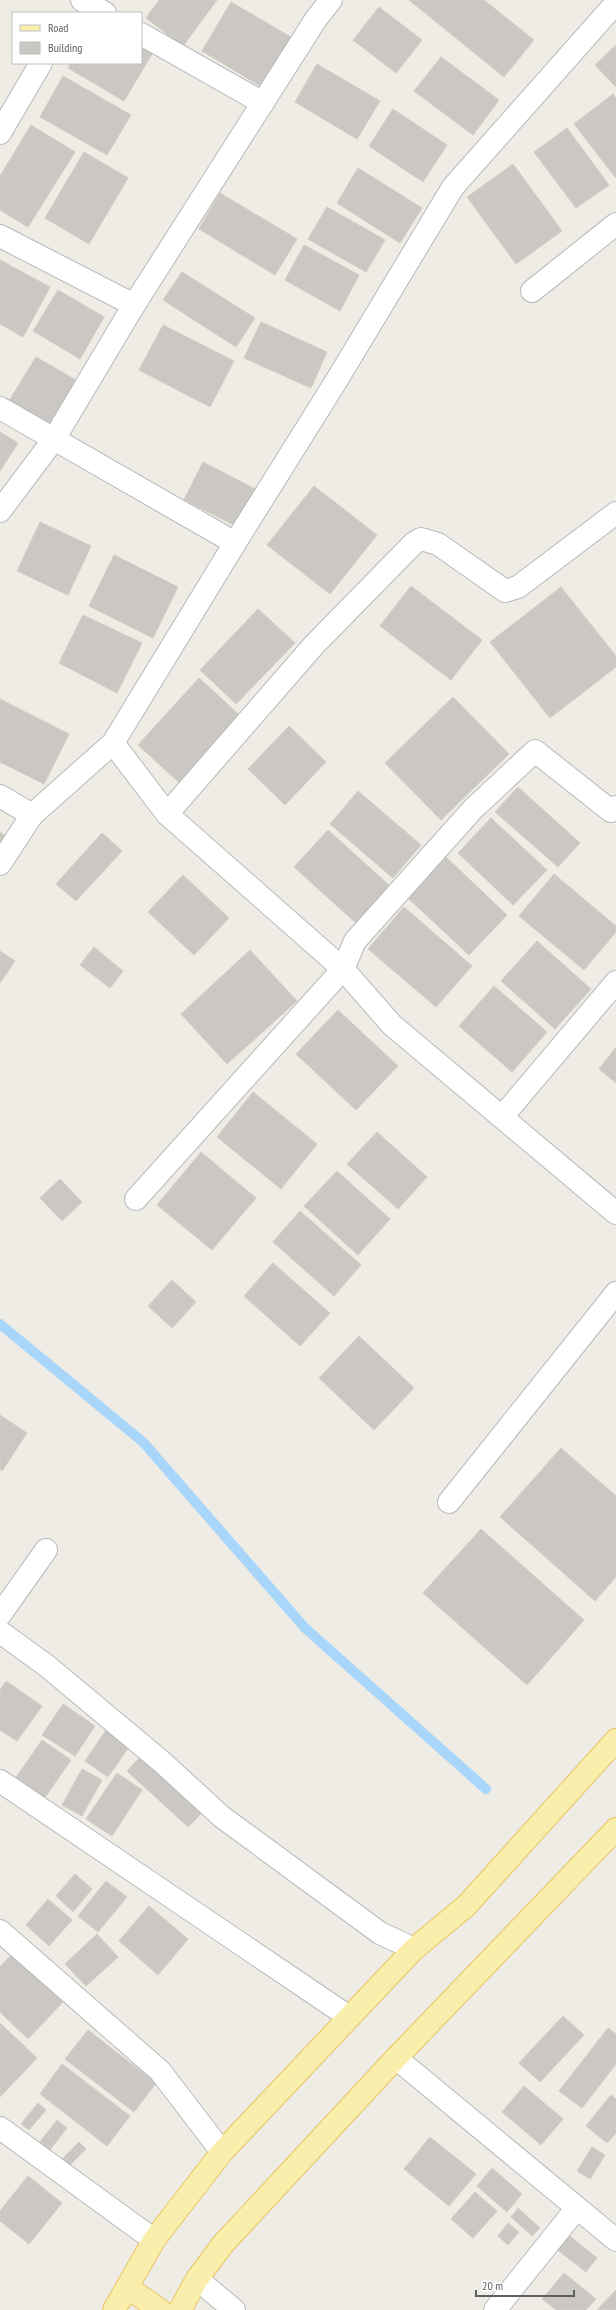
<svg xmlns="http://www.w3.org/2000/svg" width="616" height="2310" viewBox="0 0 616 2310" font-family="'PT Sans Narrow',sans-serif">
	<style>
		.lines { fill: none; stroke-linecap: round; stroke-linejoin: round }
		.stream { stroke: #a8d6fa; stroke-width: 10 }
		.building { fill: #cbc8c3; stroke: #d2cdc3 }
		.minor-casing { stroke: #b6b9bd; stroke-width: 24 }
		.primary-casing { stroke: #e9c462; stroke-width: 24 }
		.minor { stroke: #fff; stroke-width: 22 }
		.primary { stroke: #faeead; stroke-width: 22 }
	</style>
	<rect width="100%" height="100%" fill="#eeece4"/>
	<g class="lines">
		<!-- stream -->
		<polyline class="stream" points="0,1324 143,1442 305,1628 486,1789"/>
	</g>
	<!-- building -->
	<g class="building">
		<polygon points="159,0 217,0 183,46 146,18"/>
		<polygon points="409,0 484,0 534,40 504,77"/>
		<polygon points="231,2 296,40 267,90 202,51"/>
		<polygon points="379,7 422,40 396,73 353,40"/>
		<polygon points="616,45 616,87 595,65"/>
		<polygon points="141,48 152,54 124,101 68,68 71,63 141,63"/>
		<polygon points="441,57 499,100 473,135 414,91"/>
		<polygon points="317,64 380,101 357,139 295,102"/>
		<polygon points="63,76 131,115 107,155 40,117"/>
		<polygon points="613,94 616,98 616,178 574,124"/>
		<polygon points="393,109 447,145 423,182 369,146"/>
		<polygon points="31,125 75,152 28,227 0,210 0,176"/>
		<polygon points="567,128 609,185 576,208 534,152"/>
		<polygon points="84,152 128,178 89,244 45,218"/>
		<polygon points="513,164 562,231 516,264 467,197"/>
		<polygon points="358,168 422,208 400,243 337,203"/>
		<polygon points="220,193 297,239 275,275 199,229"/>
		<polygon points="327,207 385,240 366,272 308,239"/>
		<polygon points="304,245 359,275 340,311 285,280"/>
		<polygon points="0,260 50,287 23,337 0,324"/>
		<polygon points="182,272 255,318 236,347 163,300"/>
		<polygon points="58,290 104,317 80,359 33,331"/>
		<polygon points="261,322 327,352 311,388 244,358"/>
		<polygon points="163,325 234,361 210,407 139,370"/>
		<polygon points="36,357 81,383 54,428 9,401"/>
		<polygon points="0,432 18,443 0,471"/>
		<polygon points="203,462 255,489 236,526 184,500"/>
		<polygon points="314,486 377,535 330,594 267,545"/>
		<polygon points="40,522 91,546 68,595 17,571"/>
		<polygon points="114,555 178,587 153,638 89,606"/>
		<polygon points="411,586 482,640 451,680 380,626"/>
		<polygon points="561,587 616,656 616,667 550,718 490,642"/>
		<polygon points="258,609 295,643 236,704 200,670"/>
		<polygon points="83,615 142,643 117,693 59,663"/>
		<polygon points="199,678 247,722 185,788 138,745"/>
		<polygon points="453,697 509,754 441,820 385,763"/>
		<polygon points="0,699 69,734 44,784 0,762"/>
		<polygon points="289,726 326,762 285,805 248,769"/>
		<polygon points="518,787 580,843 558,867 495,812"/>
		<polygon points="358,791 421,845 393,878 330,824"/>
		<polygon points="491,818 547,870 513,905 458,853"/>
		<polygon points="328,830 391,887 357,924 294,867"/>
		<polygon points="0,832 6,836 0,846"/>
		<polygon points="102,833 122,851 76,901 56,884"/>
		<polygon points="446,857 507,915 469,955 408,898"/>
		<polygon points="554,874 616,926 616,932 584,970 519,916"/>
		<polygon points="183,875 229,918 194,955 148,912"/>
		<polygon points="404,907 472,966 436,1007 368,949"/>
		<polygon points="537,941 591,989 555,1029 501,981"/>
		<polygon points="94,947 123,971 110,988 80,965"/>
		<polygon points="250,950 297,1001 227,1064 181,1014"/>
		<polygon points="0,951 15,961 0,983"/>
		<polygon points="494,986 547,1032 512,1072 459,1026"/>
		<polygon points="338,1010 398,1066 356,1110 296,1054"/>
		<polygon points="616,1047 616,1083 599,1069"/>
		<polygon points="253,1092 317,1144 281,1189 217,1137"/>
		<polygon points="377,1132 427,1177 398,1209 347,1164"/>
		<polygon points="201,1152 256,1198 212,1250 157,1205"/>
		<polygon points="337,1171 390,1219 358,1255 304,1206"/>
		<polygon points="60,1179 82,1202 62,1221 40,1198"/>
		<polygon points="300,1211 361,1265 334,1296 273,1242"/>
		<polygon points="273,1263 330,1313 300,1346 244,1296"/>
		<polygon points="172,1280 196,1302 172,1328 148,1306"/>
		<polygon points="359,1336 414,1388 374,1430 319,1378"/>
		<polygon points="0,1415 27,1433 2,1471 0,1469"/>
		<polygon points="561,1448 616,1496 616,1577 595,1601 500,1517"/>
		<polygon points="481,1529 584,1620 527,1685 423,1593"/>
		<polygon points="6,1681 42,1706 17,1741 0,1730 0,1690"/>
		<polygon points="63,1704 95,1726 75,1756 42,1735"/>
		<polygon points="106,1730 129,1747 108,1777 85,1761"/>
		<polygon points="42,1740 71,1760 44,1799 15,1779"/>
		<polygon points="141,1756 203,1812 188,1827 127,1771"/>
		<polygon points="82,1769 102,1780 82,1816 62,1805"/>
		<polygon points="117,1773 142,1790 112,1836 86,1819"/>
		<polygon points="75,1874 92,1889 73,1912 56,1896"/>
		<polygon points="106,1881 127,1897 98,1932 78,1916"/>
		<polygon points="48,1899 72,1920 49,1946 26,1925"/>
		<polygon points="149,1906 188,1939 158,1975 119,1941"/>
		<polygon points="97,1934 118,1957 86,1986 65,1964"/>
		<polygon points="11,1955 63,2002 28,2039 0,2012 0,1967"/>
		<polygon points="563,2016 584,2035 540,2082 519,2063"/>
		<polygon points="0,2023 37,2058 0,2097"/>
		<polygon points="608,2028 616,2034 616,2064 582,2108 559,2091"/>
		<polygon points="88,2030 156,2083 134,2112 65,2059"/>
		<polygon points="62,2064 130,2116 107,2146 40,2094"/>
		<polygon points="524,2086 563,2119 541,2145 502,2112"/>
		<polygon points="611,2095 616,2099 616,2133 607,2143 586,2126"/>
		<polygon points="38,2103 46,2110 29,2130 21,2124"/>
		<polygon points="57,2120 67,2128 49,2151 39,2143"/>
		<polygon points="430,2137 476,2174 449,2206 404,2169"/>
		<polygon points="79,2142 86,2149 68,2167 61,2160"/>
		<polygon points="592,2147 605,2155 590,2179 577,2171"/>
		<polygon points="492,2168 522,2194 507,2212 477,2186"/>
		<polygon points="28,2176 62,2203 29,2244 0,2221 0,2211"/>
		<polygon points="475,2192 497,2211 473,2238 451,2219"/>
		<polygon points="518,2208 540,2228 532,2236 511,2217"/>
		<polygon points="508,2223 519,2232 508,2245 498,2236"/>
		<polygon points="566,2233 597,2258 586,2272 554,2247"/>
		<polygon points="564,2273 596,2299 586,2310 556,2310 542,2299"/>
		<polygon points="616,2290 616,2310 597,2310"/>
	</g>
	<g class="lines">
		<!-- minor casing -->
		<g class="minor-casing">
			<g id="minor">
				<polyline points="82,0 105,13"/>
				<polyline points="141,34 263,103"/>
				<polyline points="0,133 41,63"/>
				<polyline points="0,236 134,305"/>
				<polyline points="532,291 616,224"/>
				<polyline points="0,408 235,543 113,743 32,815 0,864"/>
				<polyline points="0,511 54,439 134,305 316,19 331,0"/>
				<polyline points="235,543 335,383 453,187 616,3"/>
				<polyline points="113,743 167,814 343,969 392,1025 616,1213"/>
				<polyline points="0,796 32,815"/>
				<polyline points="167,814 314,645 414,543 421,539 438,544 505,591 518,587 616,513"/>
				<polyline points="502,1117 616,982"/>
				<polyline points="136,1199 343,969 355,941 473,809 535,751 611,811 616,807"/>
				<polyline points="449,1502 616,1293"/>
				<polyline points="0,1615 46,1550"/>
				<polyline points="0,1632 47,1666 162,1762 222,1817 380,1933 414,1949"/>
				<polyline points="0,1781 349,2017"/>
				<polyline points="0,1931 160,2071 222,2152"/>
				<polyline points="396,2058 616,2240"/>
				<polyline points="0,2128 154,2240"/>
				<polyline points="197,2279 234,2310"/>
				<polyline points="495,2310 577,2208"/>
			</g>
		</g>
		<!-- primary casing -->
		<g class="primary-casing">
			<g id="primary">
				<polyline points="127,2287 160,2310"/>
				<polyline points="114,2310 154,2240 222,2152 414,1949 466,1906 616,1740"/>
				<polyline points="180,2310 197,2279 223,2244 396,2058 616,1829"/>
			</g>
		</g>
		<!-- minor -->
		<use href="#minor" class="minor"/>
		<!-- primary -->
		<use href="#primary" class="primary"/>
	</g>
	<!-- legend -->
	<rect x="12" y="12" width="130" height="52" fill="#ffffff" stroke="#bebfc1"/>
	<rect x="20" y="25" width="20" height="6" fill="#faeead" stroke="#bebfc1"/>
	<text x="48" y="32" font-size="12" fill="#5c5f64">Road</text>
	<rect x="20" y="42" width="20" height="12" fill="#cbc8c3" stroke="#bebfc1"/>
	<text x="48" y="52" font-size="12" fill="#5c5f64">Building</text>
	<!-- scale -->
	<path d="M476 2290v6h98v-6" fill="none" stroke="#5c5f64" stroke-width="2"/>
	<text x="482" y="2290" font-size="12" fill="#5c5f64" stroke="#ffffff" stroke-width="3" paint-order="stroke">20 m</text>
</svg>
